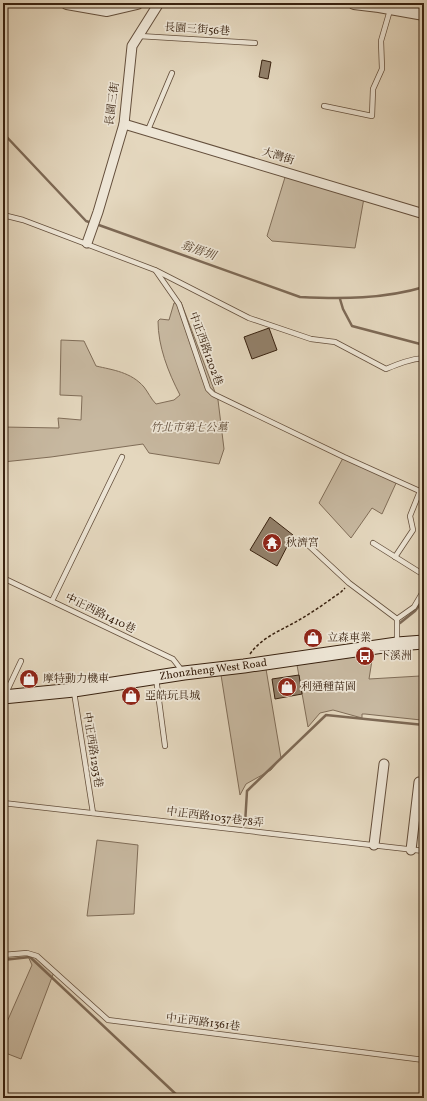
<svg xmlns="http://www.w3.org/2000/svg" width="427" height="1101" viewBox="0 0 427 1101" font-family="Vollkorn,'Noto Serif TC',serif">
	<style>
		.green { fill: #c7b8a0; stroke: #806d58 }
		.lines { fill: none; stroke-linecap: round; stroke-linejoin: round }
		.stream { stroke: #7d6955; stroke-width: 2.5 }
		.building { fill: #92806a; stroke: #392210 }
		.service-casing { stroke: #644f3c; stroke-width: 6 }
		.minor-casing { stroke: #644f3c; stroke-width: 11 }
		.tertiary-casing { stroke: #644f3c; stroke-width: 14 }
		.secondary-casing { stroke: #392210; stroke-width: 15 }
		.path { stroke: #392210; stroke-width: 1.5; stroke-dasharray: 3 2; stroke-linecap: butt }
		.service { stroke: #ede5d5; stroke-width: 4.5 }
		.minor { stroke: #ede5d5; stroke-width: 9 }
		.tertiary { stroke: #ede5d5; stroke-width: 12 }
		.secondary { stroke: #ede5d5; stroke-width: 13 }
		.labels { text-anchor: middle; dominant-baseline: central; stroke-width: 3.5; stroke-linejoin: round; paint-order: stroke }
		.street-label { font-size: 11px; fill: #392210; stroke: #ede5d5 }
		.park-label { font-size: 11px; font-style: italic; fill: #5c4834; stroke: #ede5d5 }
		.poi-label { font-size: 11px; fill: #392210; stroke: #ede5d5; text-anchor: start }
		.water-label { font-size: 12px; font-style: italic; fill: #5b4632; stroke: #ede5d5 }
	</style>
	<rect width="100%" height="100%" fill="#e4d7be"/>
	<filter id="stains"><feTurbulence type="fractalNoise" baseFrequency=".005" numOctaves="4"/><feColorMatrix values="0 0 0 0 .2 0 0 0 0 .09 0 0 0 0 .02 0 0 0 .5 -.17"/></filter>
	<radialGradient id="worn" r=".72"><stop offset=".6" stop-color="#630" stop-opacity="0"/><stop offset="1" stop-color="#630" stop-opacity=".3"/></radialGradient>
	<!-- green -->
	<g class="green">
		<polygon points="286,174 364,198 355,248 272,241 267,236"/>
		<path d="M181 302 218 400 224 449 219 464 149 453 143 444 51 457 3 462V427L59 428 58 418 81 420 82 396 60 395 61 340 84 341 96 366C113 370 131 372 144 387 148 392 151 399 156 404L174 400 180 395C168 372 158 346 158 321L160 319 169 320 174 303Z"/>
		<polygon points="343,458 397,481 382,514 372,508 351,538 319,503"/>
		<polygon points="373,654 369,679 420,676 421,720 365,714 362,714 362,718 333,710 320,713 308,727 297,665"/>
		<polygon points="266,669 281,758 271,770 246,784 240,795 221,675"/>
		<polygon points="97,840 138,845 134,914 87,916"/>
		<polygon points="27,954 37,957 54,972 21,1059 3,1052 3,1031 32,965"/>
	</g>
	<g class="lines">
		<!-- stream -->
		<g class="stream">
			<polyline points="413,3 424,5"/>
			<polyline points="3,133 86,221 92,223"/>
			<path d="M96 224 300 297C342 299 384 299 424 287"/>
			<polyline points="340,299 343,309 352,326 424,345"/>
			<polyline points="400,623 415,611 424,599"/>
			<polyline points="245,824 247,791 326,715 424,725"/>
			<polyline points="3,960 30,957 180,1098"/>
		</g>
	</g>
	<!-- building -->
	<g class="building">
		<polygon points="262,60 271,62 268,79 259,77"/>
		<polygon points="269,328 277,350 252,359 244,337"/>
		<polygon points="270,517 293,535 277,566 250,550"/>
		<polygon points="299,675 302,694 275,699 272,679"/>
	</g>
	<g class="lines">
		<!-- service casing -->
		<g class="service-casing">
			<g id="service">
				<polyline points="139,36 255,43"/>
				<polyline points="324,106 372,116 373,89 382,69 381,41 390,10"/>
				<polyline points="148,130 172,73"/>
				<path d="M3 215 23 220 155 270 249 318 311 339 335 342 386 369C398 364 410 359 424 358"/>
				<polyline points="156,271 179,304 208,389 213,394 344,457 424,493"/>
				<polyline points="306,543 349,583 397,619"/>
				<polyline points="373,543 424,575"/>
				<polyline points="395,557 413,530 410,516 420,491"/>
				<polyline points="3,578 173,659 183,672"/>
				<polyline points="52,601 122,457"/>
				<polyline points="397,643 397,619 414,607 424,590"/>
				<polyline points="156,678 165,746"/>
				<polyline points="74,692 93,813"/>
				<polyline points="5,695 21,661"/>
				<polyline points="3,803 424,851"/>
				<polyline points="3,955 27,953 37,956 108,1020 424,1060"/>
			</g>
		</g>
		<!-- minor casing -->
		<g class="minor-casing">
			<g id="minor">
				<polyline points="124,124 424,214"/>
				<polyline points="87,243 98,212 124,124 132,46 159,3"/>
				<polyline points="374,845 384,764"/>
				<polyline points="411,850 419,782"/>
			</g>
		</g>
		<!-- tertiary casing -->
		<g class="tertiary-casing">
			<g id="tertiary">
				<polyline points="67,3 107,10 137,3"/>
				<polyline points="354,3 379,6 424,14"/>
			</g>
		</g>
		<!-- secondary casing -->
		<g class="secondary-casing">
			<g id="secondary">
				<path id="s1" d="M3 697 74 690 184 673 244 666 397 644 424 642"/>
			</g>
		</g>
		<!-- path -->
		<path class="path" d="M250 654C262 637 282 630 299 620 313 612 327 602 341 592L345 588"/>
		<!-- service -->
		<use href="#service" class="service"/>
		<!-- minor -->
		<use href="#minor" class="minor"/>
		<!-- tertiary -->
		<use href="#tertiary" class="tertiary"/>
		<!-- secondary -->
		<use href="#secondary" class="secondary"/>
	</g>
	<!-- icons -->
	<defs>
		<g id="temple-disc" transform="scale(1)"><circle r="9.5" fill="#8f2418" stroke="#ede5d5"/><path d="M0-6L5-2H3V0L6.5 2.5H4V6H1.5V3h-3V6H-4V2.5H-6.5L-3 0V-2H-5Z" fill="#fff"/></g>
		<g id="shop-disc" transform="scale(1)"><circle r="9.5" fill="#8f2418" stroke="#ede5d5"/><path d="M-5-2.5h2.3a2.7 3.5 0 0 1 5.4 0H5L5.5 6h-11ZM-1.5-2.5h3a1.5 2.3 0 0 0-3 0Z" fill="#fff"/></g>
		<g id="bus-disc" transform="scale(1)"><circle r="9.5" fill="#8f2418" stroke="#ede5d5"/><path d="M-5-6H5V4H4V6H2V4H-2V6H-4V4H-5ZM-3.5-4V0h7V-4ZM-3.5 1.2v1.5H-2V1.2ZM2 1.2v1.5H3.5V1.2Z" fill="#fff"/></g>
	</defs>
	<g fill-rule="evenodd">
		<use href="#temple-disc" x="272" y="543"/>
		<use href="#shop-disc" x="313" y="638"/>
		<use href="#bus-disc" x="365" y="656"/>
		<use href="#shop-disc" x="29" y="679"/>
		<use href="#shop-disc" x="287" y="687"/>
		<use href="#shop-disc" x="131" y="696"/>
	</g>
	<g class="labels">
		<!-- street labels -->
		<g class="street-label">
			<text transform="translate(197 30) rotate(4)">長園三街56巷</text>
			<text transform="translate(113 104) rotate(-82)">長園三街</text>
			<text transform="translate(278 157) rotate(17)">大灣街</text>
			<text transform="translate(205 349) rotate(70)">中正西路1202巷</text>
			<text transform="translate(100 614) rotate(26)">中正西路1410巷</text>
			<text stroke="none"><textPath href="#s1" startOffset="212">Zhonzheng West Road</textPath></text>
			<text transform="translate(92 750) rotate(81)">中正西路1293巷</text>
			<text transform="translate(215 818) rotate(7)">中正西路1037巷78弄</text>
			<text transform="translate(203 1023) rotate(7)">中正西路1361巷</text>
		</g>
		<!-- park labels -->
		<g class="park-label">
			<text x="189" y="428">竹北市第七公墓</text>
		</g>
		<!-- poi labels -->
		<g class="poi-label">
			<text x="286" y="543">秋濟宮</text>
			<text x="327" y="638">立森車業</text>
			<text x="379" y="656">下溪洲</text>
			<text x="43" y="679">摩特動力機車</text>
			<text x="301" y="687">利通種苗園</text>
			<text x="145" y="696">亞皓玩具城</text>
		</g>
		<!-- water labels -->
		<g class="water-label">
			<text transform="translate(198 251) rotate(20)">翁厝圳</text>
		</g>
	</g>
	<!-- margin -->
	<rect width="427" height="1101" fill="none" stroke="#e4d7be" stroke-width="16"/>
	<rect x="4" y="4" width="419" height="1093" fill="none" stroke="#392210" stroke-width="2"/>
	<rect x="8" y="8" width="411" height="1085" fill="none" stroke="#392210"/>
	<rect width="100%" height="100%" filter="url(#stains)"/>
	<rect width="100%" height="100%" fill="url(#worn)"/>
</svg>
